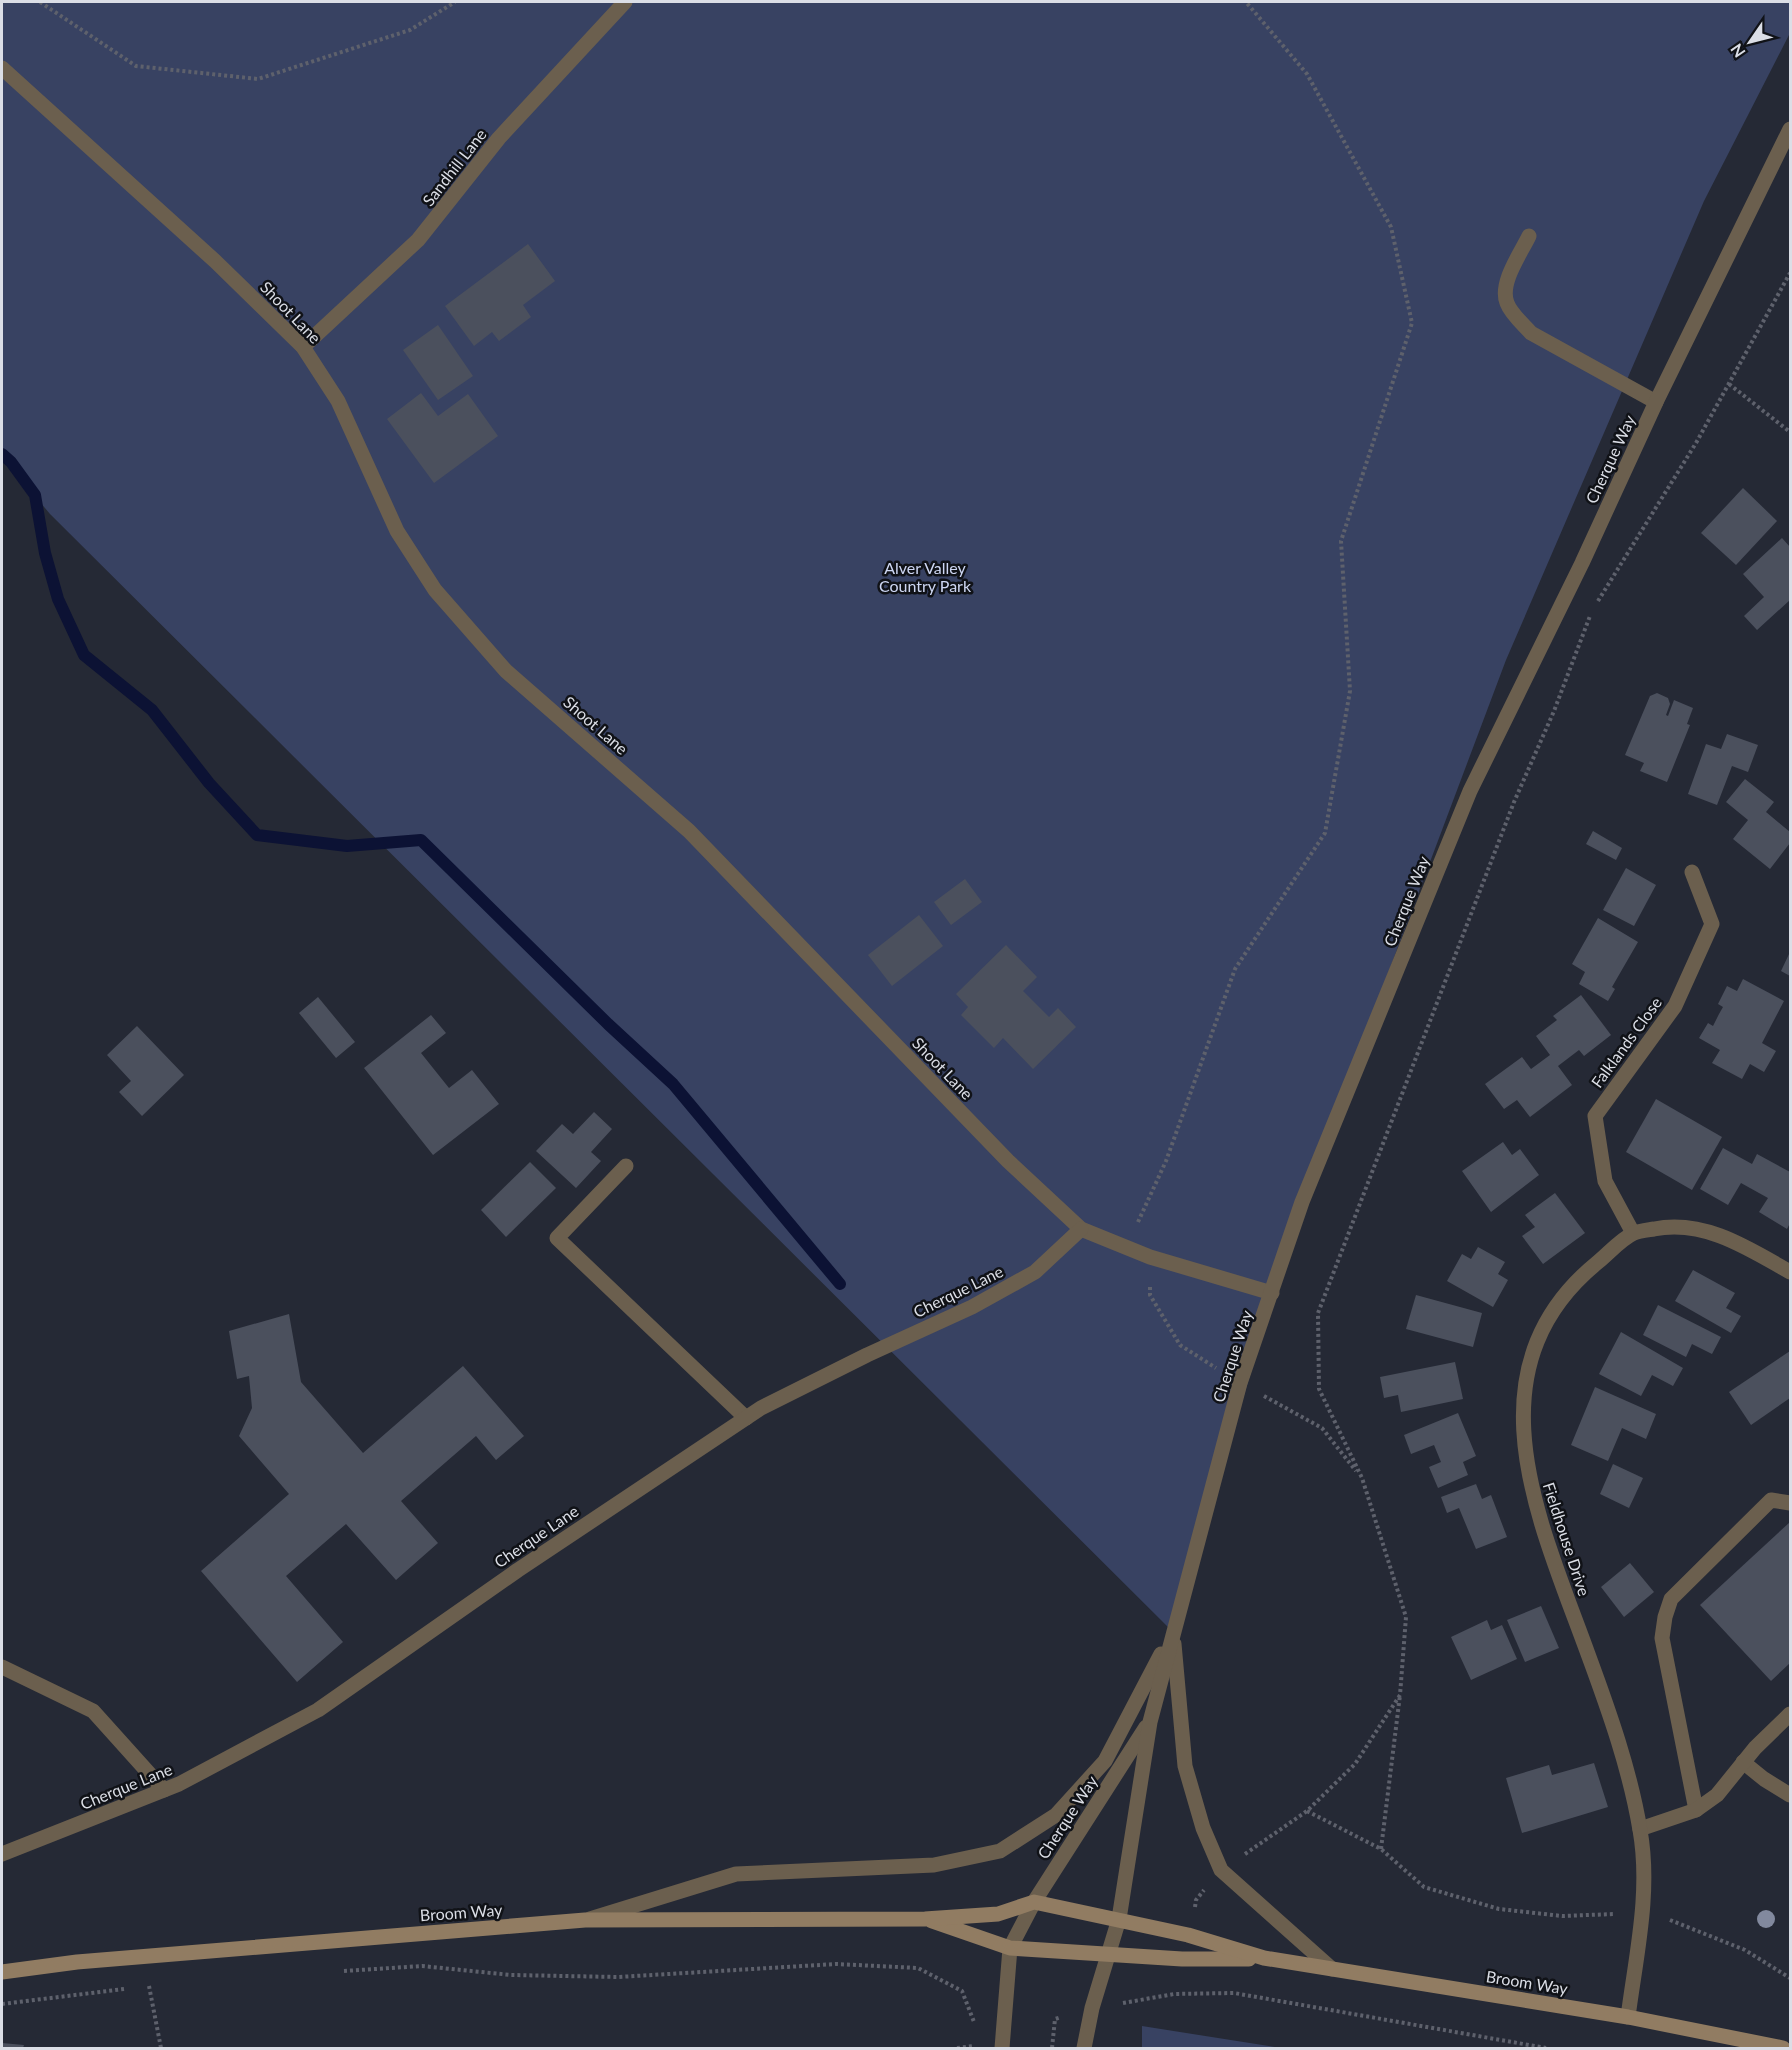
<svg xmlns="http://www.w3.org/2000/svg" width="1792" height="2050" viewBox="0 0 1792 2050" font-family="Lato,sans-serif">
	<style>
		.green { fill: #384262 }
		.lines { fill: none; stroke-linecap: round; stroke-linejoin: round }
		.stream { stroke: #0c1234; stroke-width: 12 }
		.building { fill: #4b505d }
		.path { stroke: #5e616c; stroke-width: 4; stroke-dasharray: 3 3; stroke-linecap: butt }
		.service { stroke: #6b5f4e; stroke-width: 15 }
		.minor { stroke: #6b5f4e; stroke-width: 15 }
		.tertiary { stroke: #6b5f4e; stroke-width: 15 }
		.secondary { stroke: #917c62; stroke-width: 15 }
		.tree { fill: #82899e }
		.labels { text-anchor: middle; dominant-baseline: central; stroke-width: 5; stroke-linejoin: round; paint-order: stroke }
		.street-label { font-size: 16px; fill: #dbdee6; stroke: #101217 }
		.park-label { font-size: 16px; fill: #ced7f3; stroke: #101217 }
	</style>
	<rect width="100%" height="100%" fill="#252935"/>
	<!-- green -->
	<g class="green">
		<polygon points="2,2 1790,2 1790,33 1704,201 1506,660 1302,1202 1173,1632 50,514 2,457"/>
		<polygon points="1142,2026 1281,2048 1142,2048"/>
	</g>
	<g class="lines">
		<!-- stream -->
		<polyline class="stream" points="2,454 11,462 35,495 45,553 58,599 84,655 152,710 209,783 257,835 347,846 421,840 608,1024 673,1084 840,1284"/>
	</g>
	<!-- building -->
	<g class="building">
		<polygon points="528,244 555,281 523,305 531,317 499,341 492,332 474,346 445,306"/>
		<polygon points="438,325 473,376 438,400 403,350"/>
		<polygon points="421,393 438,416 468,394 498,436 434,483 387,419"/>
		<polygon points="1743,488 1777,521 1736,565 1701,533"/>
		<polygon points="1782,538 1790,547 1790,600 1757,630 1744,616 1764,597 1743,574"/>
		<polygon points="1657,693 1668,698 1670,704 1666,715 1668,716 1674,700 1693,708 1687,724 1690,725 1667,782 1640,771 1644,763 1625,755 1650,696"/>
		<polygon points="1727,734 1758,745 1748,772 1732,766 1717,805 1688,794 1706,744 1721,749"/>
		<polygon points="1745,779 1774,802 1766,812 1790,832 1790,843 1770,869 1733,839 1748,820 1726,802"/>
		<polygon points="1593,831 1622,848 1616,860 1586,844"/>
		<polygon points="1626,868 1656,885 1634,926 1603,910"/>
		<polygon points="965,879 982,902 951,925 934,902"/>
		<polygon points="919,915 943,946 892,986 868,955"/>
		<polygon points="1598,918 1638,942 1612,987 1615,989 1608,1001 1579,984 1585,972 1572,964"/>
		<polygon points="1006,945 1037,977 1023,991 1049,1017 1058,1008 1076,1027 1033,1069 1003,1038 994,1048 961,1015 968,1007 956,994"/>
		<polygon points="1790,952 1790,976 1781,971"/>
		<polygon points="1743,979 1784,1001 1762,1043 1776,1051 1764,1072 1750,1064 1742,1079 1712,1063 1720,1050 1699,1038 1708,1023 1713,1026 1719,1014 1723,1007 1718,1004 1727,986 1737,991"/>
		<polygon points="1581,995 1611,1035 1584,1056 1579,1050 1558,1066 1572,1085 1530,1117 1517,1100 1504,1109 1485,1084 1522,1057 1531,1069 1550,1055 1536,1036 1557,1020 1553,1016"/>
		<polygon points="318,997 355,1042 336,1058 299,1013"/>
		<polygon points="431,1015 446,1033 421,1053 449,1088 472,1070 499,1104 433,1155 364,1068"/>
		<polygon points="137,1026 184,1075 142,1116 119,1092 131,1081 107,1055"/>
		<polygon points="1656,1099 1722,1137 1692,1190 1626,1152"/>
		<polygon points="594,1112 612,1129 591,1152 601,1161 576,1188 536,1151 562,1124 573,1134"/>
		<polygon points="1503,1142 1512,1155 1520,1149 1539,1175 1491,1212 1462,1171"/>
		<polygon points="1723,1148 1752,1164 1757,1154 1790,1172 1790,1223 1787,1229 1759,1212 1768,1198 1741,1183 1728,1205 1700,1189"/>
		<polygon points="530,1162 556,1188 506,1237 481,1210"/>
		<polygon points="1555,1193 1585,1233 1543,1264 1522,1236 1535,1227 1525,1215"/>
		<polygon points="1478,1247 1505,1262 1498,1274 1508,1280 1493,1307 1447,1281 1462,1254 1471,1259"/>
		<polygon points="1693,1270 1735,1293 1726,1308 1741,1316 1731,1333 1675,1301"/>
		<polygon points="1416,1295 1482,1313 1473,1347 1406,1329"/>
		<polygon points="1658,1305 1721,1337 1712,1354 1692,1344 1686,1357 1643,1335"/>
		<polygon points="289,1314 301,1382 363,1453 463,1366 524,1436 496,1460 476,1436 401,1501 438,1543 396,1580 346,1524 286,1576 343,1642 297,1682 201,1571 289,1494 239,1436 252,1408 249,1376 237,1379 229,1331"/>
		<polygon points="1621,1332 1683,1368 1673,1386 1652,1375 1641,1396 1599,1374"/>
		<polygon points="1790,1351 1790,1398 1751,1425 1729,1392"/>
		<polygon points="1455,1362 1463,1399 1401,1412 1398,1395 1384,1398 1380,1377"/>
		<polygon points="1595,1387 1656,1414 1646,1439 1622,1428 1608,1461 1571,1445"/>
		<polygon points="1458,1413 1476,1456 1463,1462 1468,1475 1438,1488 1429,1467 1441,1462 1434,1445 1411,1454 1404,1435"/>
		<polygon points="1613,1464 1643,1478 1629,1508 1600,1494"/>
		<polygon points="1476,1484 1482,1499 1491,1495 1507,1537 1476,1549 1459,1508 1447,1513 1441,1497"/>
		<polygon points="1790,1522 1790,1663 1771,1681 1700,1605"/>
		<polygon points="1630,1563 1654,1592 1624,1617 1601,1587"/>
		<polygon points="1541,1606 1559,1648 1525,1662 1507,1620"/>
		<polygon points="1487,1620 1491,1630 1502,1625 1517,1659 1471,1680 1451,1637"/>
		<polygon points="1594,1763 1608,1807 1522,1833 1506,1778 1549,1765 1552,1775"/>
		<polygon points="2,2043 24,2045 23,2048 2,2048"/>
	</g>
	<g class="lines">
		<!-- path -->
		<g class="path">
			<polyline points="40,2 136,66 258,79 410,30 455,2"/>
			<polyline points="1729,384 1790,432"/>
			<polyline points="1598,601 1696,443 1790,273"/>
			<polyline points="1138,1222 1166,1161 1235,969 1325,833 1350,691 1341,541 1412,323 1391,227 1307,74 1246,2"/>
			<polyline points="1150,1287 1150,1295 1180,1345 1216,1368"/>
			<polyline points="1264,1396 1322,1428 1356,1471"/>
			<polyline points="1307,1811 1381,1849 1424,1887 1499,1909 1562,1916 1615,1914"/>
			<polyline points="1381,1849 1400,1695"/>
			<polyline points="1245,1854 1307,1811 1355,1764 1400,1695 1406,1617 1362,1478 1319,1389 1318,1313 1514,802 1554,711 1590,616"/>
			<polyline points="1195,1907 1196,1900 1204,1890"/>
			<polyline points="1670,1920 1745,1950 1790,1978"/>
			<polyline points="344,1971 422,1966 511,1975 618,1977 836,1964 918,1968 962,1991 974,2022"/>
			<polyline points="149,1986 161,2048"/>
			<polyline points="1123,2003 1174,1994 1234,1993 1546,2048"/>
			<polyline points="2,2004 124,1989"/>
			<polyline points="957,2048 974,2046"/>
			<polyline points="1052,2048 1055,2019 1061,2017"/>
		</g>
		<!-- service -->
		<g class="service">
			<path d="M1529 236C1521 253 1499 283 1507 303 1511 314 1523 324 1531 333L1656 402"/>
			<polyline points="303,347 418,240 499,138 625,2"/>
			<polyline points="626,1166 557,1238 746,1418"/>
			<polyline points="2,1667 93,1711 164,1790"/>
			<polyline points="1743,1762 1764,1779 1790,1795"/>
			<polyline points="1696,1810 1662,1638 1665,1617 1671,1599 1771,1500 1790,1503"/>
		</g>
		<!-- minor -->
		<g class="minor">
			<polyline points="2,68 215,261 303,347 338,401 397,531 435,590 506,671 689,831 1008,1161 1081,1229 1150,1257 1272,1293"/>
			<polyline points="1633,1233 1605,1181 1595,1116 1675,1006 1712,924 1692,872"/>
			<polyline points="1640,1829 1696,1810 1717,1795 1755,1748 1790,1714"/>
			<polyline points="2,1854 179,1784 318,1710 518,1570 761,1408 867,1355 972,1307 1035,1272 1081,1229"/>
			<path d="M1628 2017C1636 1955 1651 1892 1640 1830 1630 1770 1609 1711 1588 1654 1541 1524 1465 1370 1598 1262 1609 1253 1621 1239 1634 1233 1639 1231 1648 1230 1654 1229 1704 1219 1748 1248 1790 1272"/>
			<polyline points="1002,2048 1010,1948 1034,1902"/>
			<polyline points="1084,2048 1092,2008 1119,1919"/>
		</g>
		<!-- tertiary -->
		<g class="tertiary">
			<polyline points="1174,1644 1185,1766 1203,1828 1221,1870 1332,1969"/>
			<polyline points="1034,1902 1146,1727"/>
			<polyline points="590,1919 736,1874 934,1865 1000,1851 1056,1815 1105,1761 1161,1654"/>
			<polyline points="1119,1919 1150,1722 1240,1383 1302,1202 1470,791 1582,563 1656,402 1790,129"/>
		</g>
		<!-- secondary -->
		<g class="secondary">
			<polyline points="932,1921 1010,1948 1182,1959 1249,1959"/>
			<polyline points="2,1972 77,1962 585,1920 925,1919 998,1914 1034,1902 1188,1935 1264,1958 1628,2017 1783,2048"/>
		</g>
	</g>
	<!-- trees -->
	<circle class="tree" cx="1766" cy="1919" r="9"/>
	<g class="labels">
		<!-- street labels -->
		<g class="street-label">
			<text transform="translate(454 167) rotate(-52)">Sandhill Lane</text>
			<text transform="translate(291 312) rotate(46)">Shoot Lane</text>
			<text transform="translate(1610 459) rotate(-65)">Cherque Way</text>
			<text transform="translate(596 725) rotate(41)">Shoot Lane</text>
			<text transform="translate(1406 901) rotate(-68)">Cherque Way</text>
			<text transform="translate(1626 1042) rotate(-54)">Falklands Close</text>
			<text transform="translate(943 1068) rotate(46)">Shoot Lane</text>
			<text transform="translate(958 1291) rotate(-26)">Cherque Lane</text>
			<text transform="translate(1232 1356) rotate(-72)">Cherque Way</text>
			<text transform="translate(536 1536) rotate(-34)">Cherque Lane</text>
			<text transform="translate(1567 1539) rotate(72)">Fieldhouse Drive</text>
			<text transform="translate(126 1786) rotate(-22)">Cherque Lane</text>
			<text transform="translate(1067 1817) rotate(-57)">Cherque Way</text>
			<text transform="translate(461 1912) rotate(-4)">Broom Way</text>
			<text transform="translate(1527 1982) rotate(9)">Broom Way</text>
		</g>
		<!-- park labels -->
		<g class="park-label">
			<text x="925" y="567">Alver Valley<tspan x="925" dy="18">Country Park</tspan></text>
		</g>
	</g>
	<!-- border -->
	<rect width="1792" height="2050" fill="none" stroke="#dbdee6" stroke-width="6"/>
	<!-- north arrow -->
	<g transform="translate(1750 42) rotate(235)" stroke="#101217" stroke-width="4.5" paint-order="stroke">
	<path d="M0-4.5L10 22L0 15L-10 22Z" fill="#dbdee6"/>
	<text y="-9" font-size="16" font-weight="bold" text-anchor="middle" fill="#dbdee6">N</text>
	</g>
</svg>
